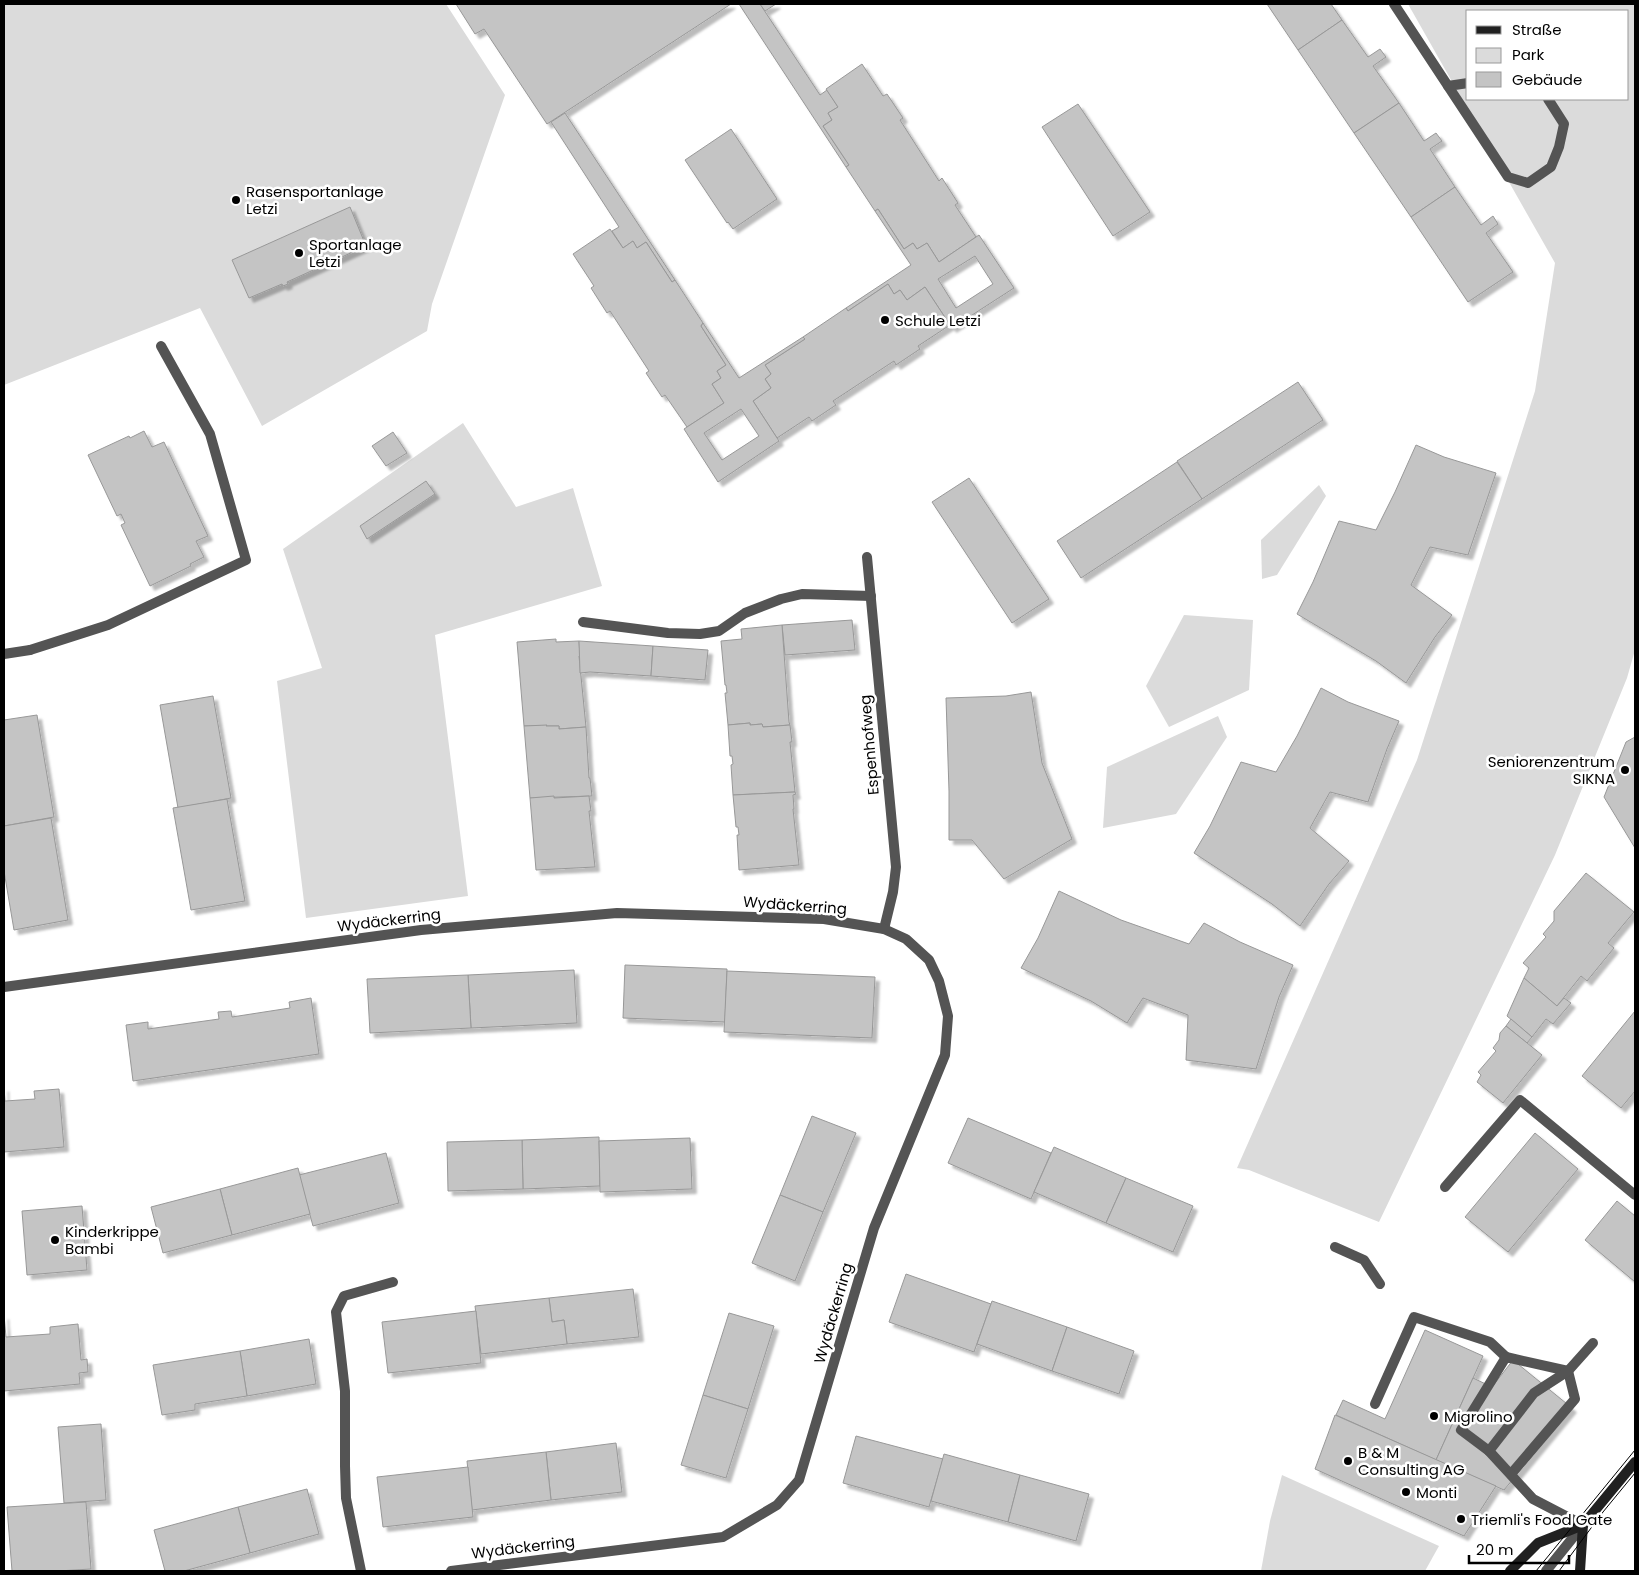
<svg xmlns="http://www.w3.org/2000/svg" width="1639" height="1575" viewBox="0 0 1639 1575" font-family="Poppins,sans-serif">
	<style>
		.green { fill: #dbdbdb; fill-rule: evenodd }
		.building { fill: #c4c4c4; stroke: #989898; fill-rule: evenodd; filter: url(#shadow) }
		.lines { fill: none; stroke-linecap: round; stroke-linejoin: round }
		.service { stroke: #545454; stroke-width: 10 }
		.minor { stroke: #545454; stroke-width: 10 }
		.secondary { stroke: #212121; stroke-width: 10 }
		.tram { stroke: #000; stroke-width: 1 }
		.poi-dot { fill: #000; stroke: #fff; stroke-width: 2 }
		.labels { text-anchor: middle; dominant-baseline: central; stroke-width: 5; stroke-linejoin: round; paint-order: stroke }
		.poi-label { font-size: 15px; fill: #000; stroke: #fff; text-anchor: start }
		.street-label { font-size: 15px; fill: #000; stroke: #fff }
	</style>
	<defs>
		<filter id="shadow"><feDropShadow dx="4.5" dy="4.5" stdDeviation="1" flood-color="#0004"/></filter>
	</defs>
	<rect width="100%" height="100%" fill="#fff"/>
	<!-- green -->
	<g class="green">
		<polygon points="4,4 446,4 505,95 432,304 427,331 262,426 200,308 4,385"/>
		<path d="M1408 4H1635V650L1627 678 1555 855 1379 1222 1249 1170 1237 1168 1417 760 1535 391 1555 263ZM1468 11H1628V99H1468Z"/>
		<polygon points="463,423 516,507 573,488 602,586 435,635 468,896 306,918 277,681 322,668 283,549"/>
		<polygon points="1319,485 1326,496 1277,575 1262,579 1261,540"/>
		<polygon points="1184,615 1253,620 1249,690 1169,727 1146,686"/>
		<polygon points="1218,716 1227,737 1176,814 1103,828 1107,767"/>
		<polygon points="1282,1475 1439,1546 1425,1571 1261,1571 1270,1521"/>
	</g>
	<!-- building -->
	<g class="building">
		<polygon points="456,4 731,4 547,124 484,29 475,34"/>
		<polygon points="739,4 760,4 820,95 827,90 838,107 828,113 832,120 823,126 849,165 846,167"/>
		<polygon points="760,4 776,4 765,11"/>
		<polygon points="1267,4 1331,4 1342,20 1298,50"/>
		<polygon points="1342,20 1368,57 1380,49 1386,57 1373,66 1399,103 1354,133 1298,50"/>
		<polygon points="862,64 883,96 887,94 903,118 900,120 939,181 942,178 958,203 955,205 976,237 939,262 927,243 917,249 913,243 904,249 878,209 875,211 846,167 849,165 823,126 832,120 828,113 838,107 826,89"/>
		<polygon points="1399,103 1424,141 1436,133 1442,141 1430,149 1455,187 1411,217 1354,133"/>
		<polygon points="1078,104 1150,212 1113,236 1042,127"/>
		<polygon points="565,113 675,280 672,282 646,242 637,248 633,241 623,248 612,231 619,227 551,122"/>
		<polygon points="731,129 777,199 733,229 728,222 727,223 685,160"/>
		<polygon points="1455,187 1481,225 1493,216 1498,224 1486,233 1513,272 1468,302 1411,217"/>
		<polygon points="350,207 366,246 287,282 288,284 283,286 282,284 249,298 232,260"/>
		<path d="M878 209 904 249 913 243 917 249 927 243 939 262 979 235 1014 288 952 328 925 287 907 300 900 290 894 294 888 284 848 311 846 308 911 265 875 211ZM975 256 993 284 956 308 938 279Z"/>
		<polygon points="610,229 623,248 633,241 637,248 646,242 672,282 675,280 703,323 701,326 726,365 717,371 721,378 712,384 724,403 687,427 665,395 662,397 646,373 649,371 610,311 607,313 591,288 594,286 573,254"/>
		<polygon points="888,284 894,294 900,290 907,300 925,287 950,325 918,346 920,349 896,365 894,361 833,401 836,405 812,421 809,417 777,438 753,401 771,388 765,379 771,374 765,365 805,339 803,337 846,308 848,311"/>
		<path d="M703 323 739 378 803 337 805 339 765 365 771 374 765 379 771 388 753 401 779 441 718 482 684 429 724 403 712 384 721 378 717 371 726 365 701 326ZM741 409 759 436 722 460 704 433Z"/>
		<polygon points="1298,382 1323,420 1202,499 1177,461"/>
		<polygon points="144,431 152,447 164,442 208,536 196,541 204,557 190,564 191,566 150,586 121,525 125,523 121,514 117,516 88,455 129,436 130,438"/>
		<polygon points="393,432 407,453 386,466 372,446"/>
		<polygon points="1416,445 1444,457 1496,473 1468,555 1430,547 1411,585 1452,615 1435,637 1406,683 1376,661 1297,614 1313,582 1339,521 1376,530 1395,492"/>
		<polygon points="1177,462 1202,499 1081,578 1057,541"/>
		<polygon points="969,478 1049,599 1012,623 932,502"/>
		<polygon points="426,481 435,494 367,539 360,526"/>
		<polygon points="852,620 855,650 785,655 782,625"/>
		<polygon points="782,625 789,722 790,725 763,727 762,724 750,725 750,723 728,725 725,693 727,693 726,685 725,685 721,641 742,639 741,629"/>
		<polygon points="556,639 556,642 579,641 580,656 579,656 586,727 559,729 559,726 524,726 517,642"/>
		<polygon points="579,641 653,646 651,676 590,672 580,673"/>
		<polygon points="653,646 708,650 705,680 651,676"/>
		<polygon points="1321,688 1348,702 1399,721 1387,749 1368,802 1330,792 1310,828 1349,861 1329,884 1300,926 1272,904 1194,853 1210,826 1241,762 1276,772 1297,736"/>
		<polygon points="1031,692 1042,763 1072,839 1004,879 972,840 949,840 949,791 946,698 1006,696"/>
		<polygon points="213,696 231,798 178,808 160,705"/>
		<polygon points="37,715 54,817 4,826 4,720"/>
		<polygon points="750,723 750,725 762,724 763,727 790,725 792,742 790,742 795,792 733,795 731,765 733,764 732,756 730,756 728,725"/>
		<polygon points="547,725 546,726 559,726 559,729 586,727 589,778 590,778 592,796 530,798 524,726"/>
		<polygon points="1635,737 1635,848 1604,797 1626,742"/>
		<polygon points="795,792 796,794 793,795 794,809 793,809 799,865 739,870 737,835 739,835 738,827 736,827 733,795"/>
		<polygon points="554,796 554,798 589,796 591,811 589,811 595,867 536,870 530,798"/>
		<polygon points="227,799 245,901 191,910 173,808"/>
		<polygon points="51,818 68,920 14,930 4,871 4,826"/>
		<polygon points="1586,873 1634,912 1608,943 1614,948 1587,981 1581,976 1557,1006 1524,978 1529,968 1523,963 1546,937 1543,934 1554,921 1554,911"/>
		<polygon points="1059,891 1121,920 1189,944 1204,923 1240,942 1293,965 1279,997 1256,1069 1186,1060 1188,1015 1143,998 1127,1023 1091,1001 1021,968 1038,938"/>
		<polygon points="625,965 727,969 725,1022 623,1018"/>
		<polygon points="574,970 577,1023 471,1028 468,975"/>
		<polygon points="727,971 875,977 872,1038 724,1032"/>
		<polygon points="468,975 471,1028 370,1033 367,979"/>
		<polygon points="1524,978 1557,1006 1564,998 1571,1003 1553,1024 1546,1019 1532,1037 1507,1016"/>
		<polygon points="311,998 319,1054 133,1081 126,1025 148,1022 148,1029 219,1019 218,1012 231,1011 232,1017 290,1008 289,1002"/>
		<polygon points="1635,1011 1635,1091 1621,1108 1582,1076"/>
		<polygon points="1511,1019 1532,1037 1527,1043 1506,1026"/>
		<polygon points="1506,1026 1542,1055 1503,1103 1477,1082 1481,1075 1478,1072 1496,1051 1493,1048 1499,1040 1500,1033"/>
		<polygon points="4,1087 5,1101 35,1099 34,1091 59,1089 64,1147 4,1152"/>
		<polygon points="812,1116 856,1133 823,1212 780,1195"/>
		<polygon points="968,1118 1051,1153 1031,1199 948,1163"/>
		<polygon points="1535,1133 1578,1169 1508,1252 1465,1217"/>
		<polygon points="599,1137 600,1186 523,1189 522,1140"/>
		<polygon points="690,1138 692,1189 600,1192 599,1141"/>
		<polygon points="522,1140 523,1189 448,1191 447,1142"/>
		<polygon points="1054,1147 1126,1178 1106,1223 1034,1192"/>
		<polygon points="386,1153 399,1203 313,1226 299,1175"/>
		<polygon points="298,1168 310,1214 232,1235 220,1189"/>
		<polygon points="1126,1178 1193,1206 1173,1252 1106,1223"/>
		<polygon points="220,1189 232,1235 163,1253 151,1207"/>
		<polygon points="780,1195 823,1212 795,1281 752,1263"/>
		<polygon points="1617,1201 1635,1216 1635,1282 1585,1240"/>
		<polygon points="82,1206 87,1270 27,1275 22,1211"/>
		<polygon points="906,1274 991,1304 974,1352 889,1322"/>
		<polygon points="633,1289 639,1337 567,1344 564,1320 552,1322 549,1298"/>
		<polygon points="549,1298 552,1322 564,1320 567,1344 481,1354 475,1306"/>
		<polygon points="992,1301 1067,1327 1052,1371 977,1344"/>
		<polygon points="476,1311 481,1363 388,1373 382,1322"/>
		<polygon points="729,1313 774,1326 748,1409 703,1395"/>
		<polygon points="4,1315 6,1337 50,1334 50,1327 78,1324 81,1360 87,1359 88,1372 79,1373 80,1384 4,1391"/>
		<polygon points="1067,1327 1134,1351 1119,1394 1052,1371"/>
		<polygon points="1425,1330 1483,1356 1436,1460 1336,1415 1343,1400 1385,1419"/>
		<polygon points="309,1339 316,1384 247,1396 240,1351"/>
		<polygon points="240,1351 247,1396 195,1404 195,1410 162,1415 153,1365"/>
		<polygon points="1513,1360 1572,1408 1504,1490 1436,1460 1473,1378 1492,1387"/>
		<polygon points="703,1395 748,1409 726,1478 681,1465"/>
		<polygon points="1335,1415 1496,1486 1464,1536 1315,1469"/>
		<polygon points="101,1424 106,1500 64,1503 58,1427"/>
		<polygon points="856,1436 943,1459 929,1507 843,1483"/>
		<polygon points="616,1443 622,1492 551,1500 546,1452"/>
		<polygon points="546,1452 551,1500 472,1510 467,1461"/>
		<polygon points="944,1454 1020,1475 1008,1522 931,1501"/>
		<polygon points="468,1467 473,1517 383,1527 377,1477"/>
		<polygon points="1020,1475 1089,1494 1076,1541 1008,1522"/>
		<polygon points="307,1489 319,1534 250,1553 238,1507"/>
		<polygon points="86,1502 91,1569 58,1571 12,1571 7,1507"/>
		<polygon points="238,1507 250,1553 184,1571 165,1571 154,1530"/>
	</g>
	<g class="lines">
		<!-- service -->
		<g class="service">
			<polyline points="867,557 896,867 893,892 884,929"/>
			<polyline points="583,622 668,633 700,634 719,631 745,613 781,599 802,594 871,596"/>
			<polyline points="30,650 108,625 246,560 210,434 161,346"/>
			<polyline points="1445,1187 1520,1100 1635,1195"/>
			<polyline points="1335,1247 1364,1260 1380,1284"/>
			<polyline points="1375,1404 1414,1317 1490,1342 1506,1357"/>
			<polyline points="1489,1451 1461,1430 1506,1357 1568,1371 1575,1399 1511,1474"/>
			<polyline points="361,1571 346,1498 345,1466 345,1391 336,1312 344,1296 393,1282"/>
			<polyline points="1546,1571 1583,1525 1533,1499 1489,1451 1534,1393 1568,1371 1593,1343"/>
		</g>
		<!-- minor -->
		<g class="minor">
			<polyline points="1394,4 1508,177 1528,183 1551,167 1559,147 1564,124 1548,99"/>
			<polyline points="1448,86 1468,83"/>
			<polyline points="4,654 30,650"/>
			<polyline points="4,987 421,930 617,913 824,919 884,929 906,939 929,960 939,981 948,1016 945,1055 874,1228 799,1480 777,1505 723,1537 451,1571"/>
		</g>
		<!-- secondary -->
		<g class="secondary">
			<polyline points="1510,1571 1538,1543 1583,1525 1635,1462"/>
			<polyline points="1580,1571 1583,1525"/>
		</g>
		<!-- tram -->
		<g class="tram">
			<polyline points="1536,1571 1635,1450"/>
			<polyline points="1559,1571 1603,1512 1635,1473"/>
		</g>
	</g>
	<!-- markers -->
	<g class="poi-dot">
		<circle cx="236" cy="200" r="5"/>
		<circle cx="299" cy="253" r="5"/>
		<circle cx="885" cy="320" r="5"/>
		<circle cx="1625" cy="770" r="5"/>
		<circle cx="55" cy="1240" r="5"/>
		<circle cx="1434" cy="1416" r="5"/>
		<circle cx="1348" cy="1461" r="5"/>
		<circle cx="1406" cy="1492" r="5"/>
		<circle cx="1461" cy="1519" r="5"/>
	</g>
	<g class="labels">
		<!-- poi labels -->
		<g class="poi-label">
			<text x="246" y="191">Rasensportanlage<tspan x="246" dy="17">Letzi</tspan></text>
			<text x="309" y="244">Sportanlage<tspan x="309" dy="17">Letzi</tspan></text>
			<text x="895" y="320">Schule Letzi</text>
			<text x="1615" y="761" text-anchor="end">Seniorenzentrum<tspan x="1615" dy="17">SIKNA</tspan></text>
			<text x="65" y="1231">Kinderkrippe<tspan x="65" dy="17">Bambi</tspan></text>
			<text x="1444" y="1416">Migrolino</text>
			<text x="1358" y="1452">B &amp; M<tspan x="1358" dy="17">Consulting AG</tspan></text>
			<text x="1416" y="1492">Monti</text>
			<text x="1471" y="1519">Triemli's Food Gate</text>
		</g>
		<!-- street labels -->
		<g class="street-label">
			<text transform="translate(869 745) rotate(-95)">Espenhofweg</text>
			<text transform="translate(795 905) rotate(4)">Wydäckerring</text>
			<text transform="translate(389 920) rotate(-7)">Wydäckerring</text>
			<text transform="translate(833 1313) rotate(-74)">Wydäckerring</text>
			<text transform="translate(523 1547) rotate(-7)">Wydäckerring</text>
		</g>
	</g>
	<!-- border -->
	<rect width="1639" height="1575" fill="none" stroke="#000000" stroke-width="10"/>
	<!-- legend -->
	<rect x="1466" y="10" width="162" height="90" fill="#ffffff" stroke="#999999"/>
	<rect x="1476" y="26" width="25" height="8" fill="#212121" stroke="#999999"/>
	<text x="1512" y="35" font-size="15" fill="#000000">Straße</text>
	<rect x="1476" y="48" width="25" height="15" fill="#dbdbdb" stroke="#999999"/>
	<text x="1512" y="60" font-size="15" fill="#000000">Park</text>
	<rect x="1476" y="72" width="25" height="15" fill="#c4c4c4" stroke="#999999"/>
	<text x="1512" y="85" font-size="15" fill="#000000">Gebäude</text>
	<!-- scale -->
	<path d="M1469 1555v8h100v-8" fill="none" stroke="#000000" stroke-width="2.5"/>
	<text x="1476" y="1555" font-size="15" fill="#000000" stroke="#ffffff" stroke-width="4" paint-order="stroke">20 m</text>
</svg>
